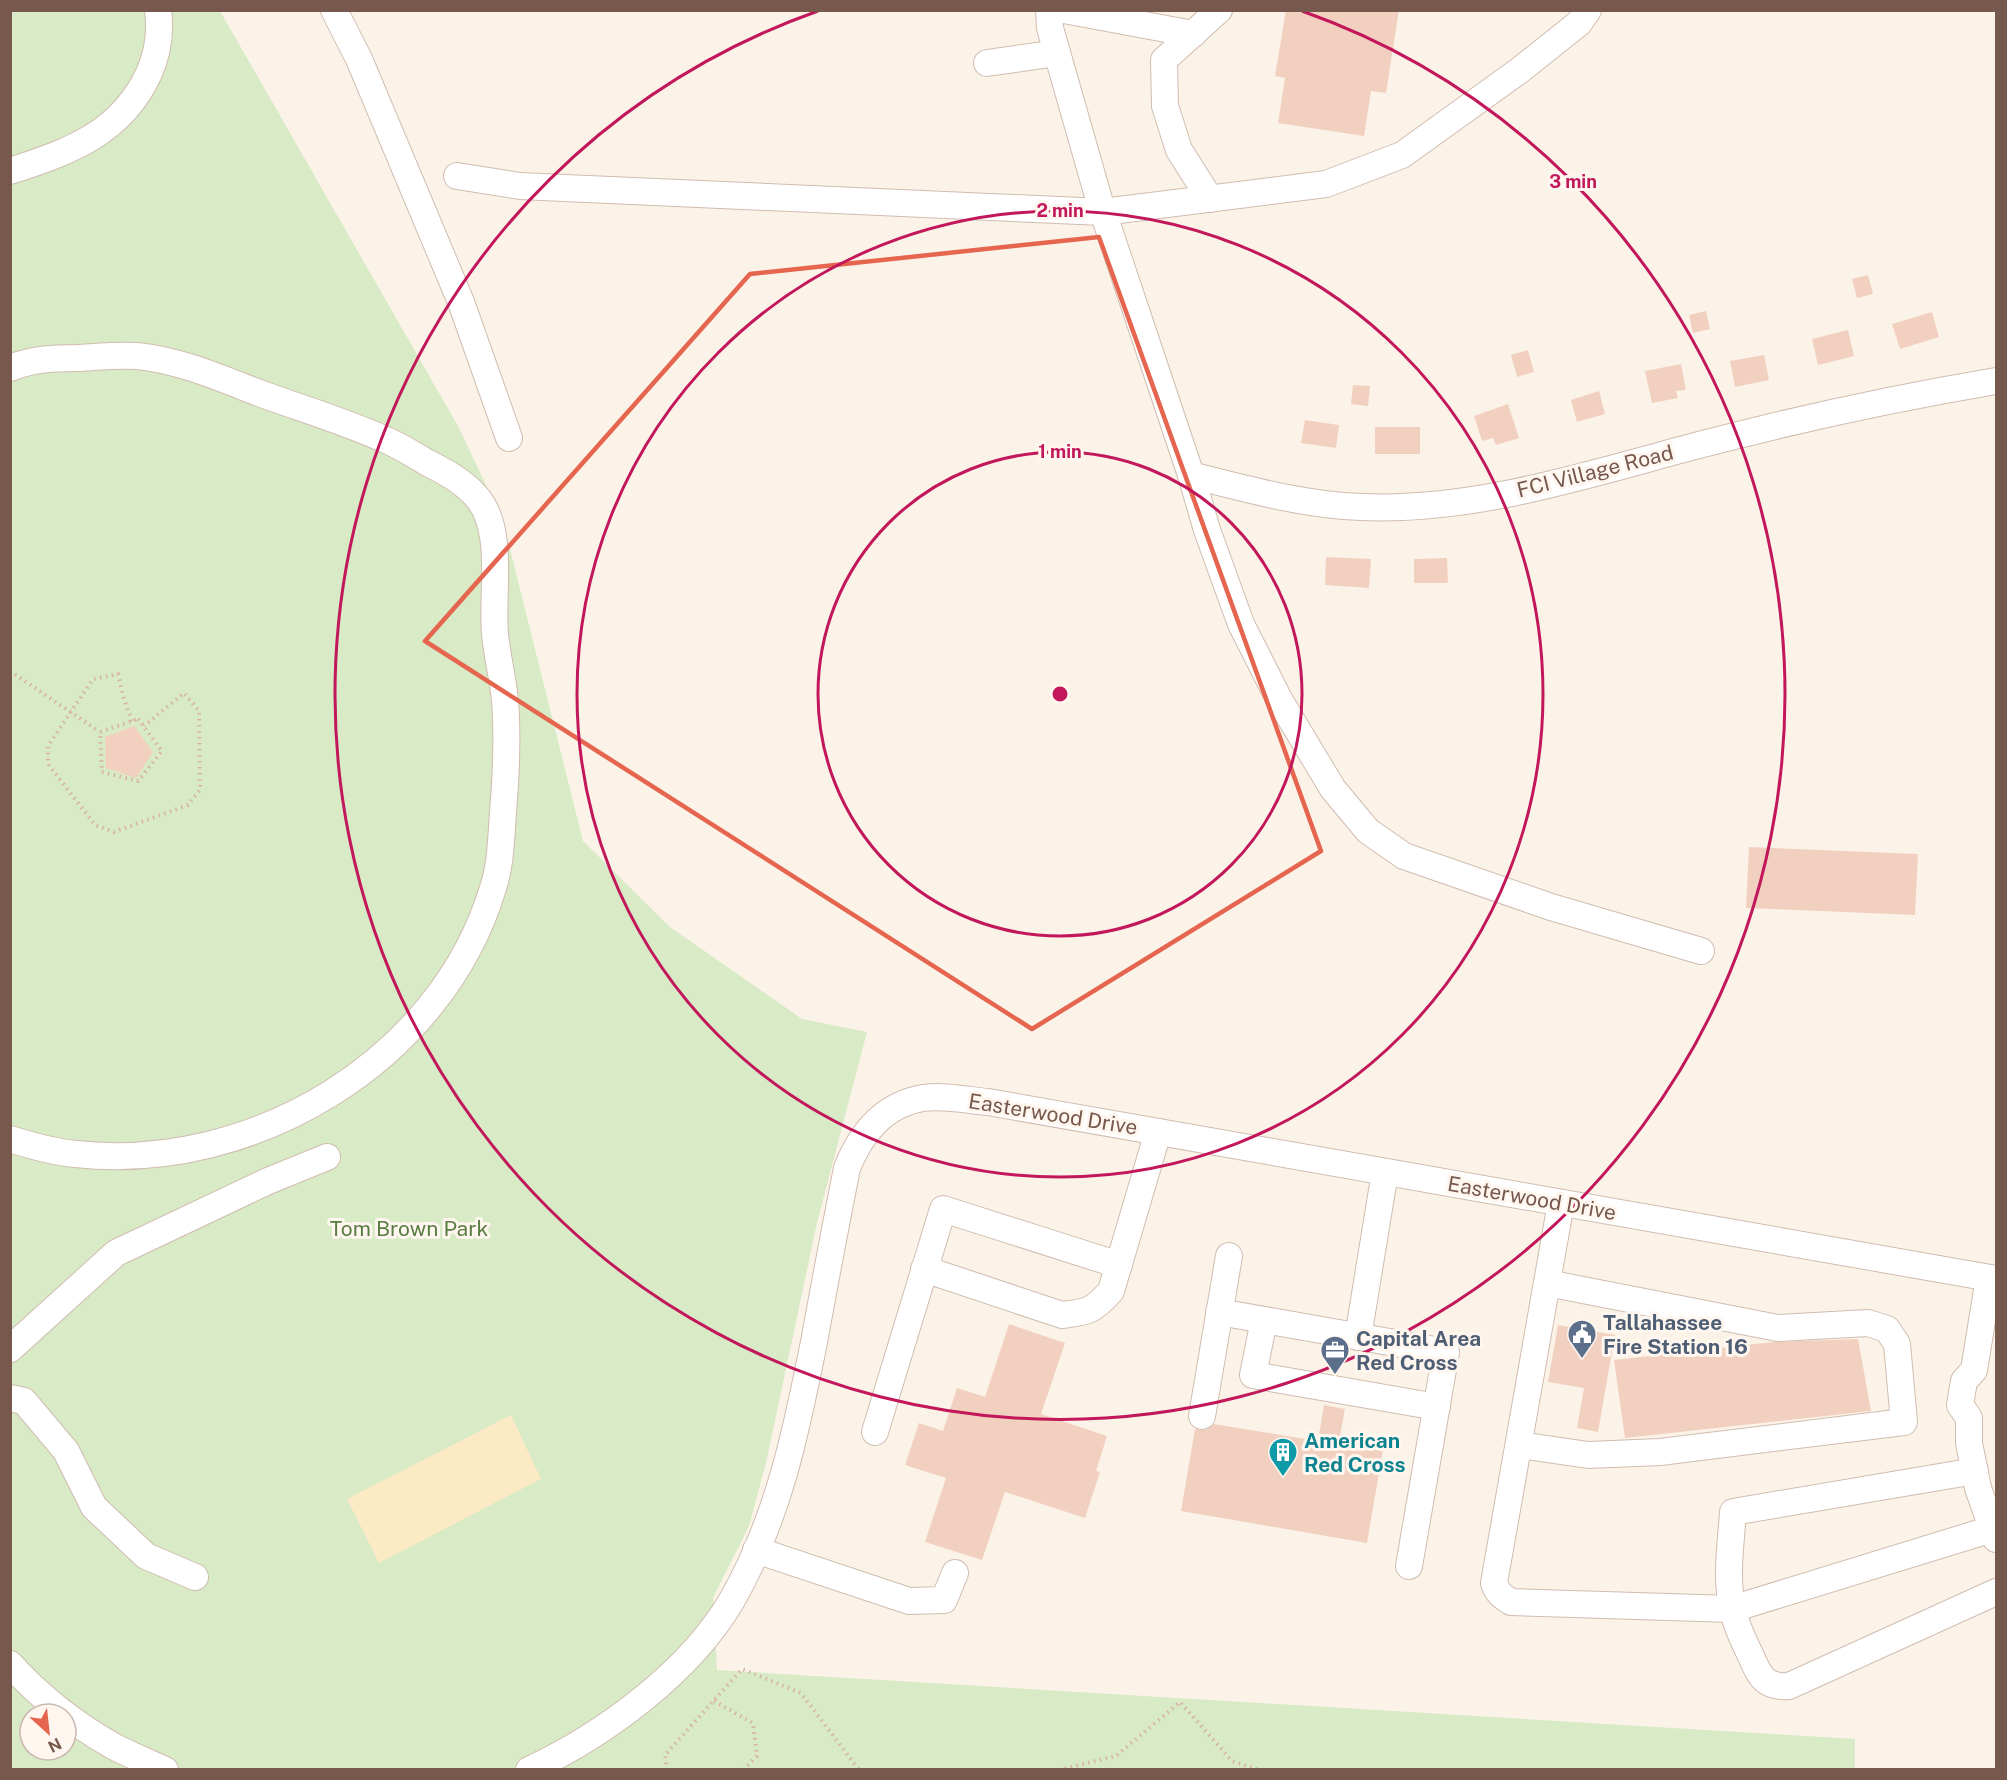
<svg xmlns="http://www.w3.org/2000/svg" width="2007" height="1780" viewBox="0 0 2007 1780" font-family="'Public Sans',sans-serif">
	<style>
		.green { fill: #d8eac6; fill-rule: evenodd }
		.sand { fill: #fbeac4 }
		.building { fill: #f2d0c0 }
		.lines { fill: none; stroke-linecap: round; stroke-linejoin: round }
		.minor-casing { stroke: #d1bcb0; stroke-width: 28 }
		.path { stroke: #d7b3a3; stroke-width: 4; stroke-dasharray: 1.5 4.5; stroke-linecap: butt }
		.minor { stroke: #fff; stroke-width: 26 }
		.marked { fill: none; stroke: #e5654f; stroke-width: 4.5; stroke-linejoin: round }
		.ring { fill: none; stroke: #c2185b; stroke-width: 3 }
		.labels { text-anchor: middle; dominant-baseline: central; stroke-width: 6; stroke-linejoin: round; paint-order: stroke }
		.street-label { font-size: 21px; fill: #77584c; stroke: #fff7ef }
		.park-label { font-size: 21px; fill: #597c43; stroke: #fff7ef }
		.service-label { font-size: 21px; font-weight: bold; fill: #4e5e75; stroke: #fff7ef; text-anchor: start }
		.culture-label { font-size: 21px; font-weight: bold; fill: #0d838f; stroke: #fff7ef; text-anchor: start }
		.centre { fill: #c2185b; stroke: #fff7ef; stroke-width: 3 }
		.ring-label { font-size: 18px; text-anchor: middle; font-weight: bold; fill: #c2185b; stroke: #fff7ef; stroke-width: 6; stroke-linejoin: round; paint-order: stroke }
	</style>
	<rect width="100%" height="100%" fill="#fcf3e8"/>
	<!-- green -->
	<path class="green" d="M11 10 220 11 458 426 503 521 583 841 670 927 802 1019 867 1032 817 1223 766 1463 749 1526 713 1598 717 1670 1855 1739V1770H11ZM30 1714H66V1750H30Z"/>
	<!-- sand -->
	<polygon class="sand" points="511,1415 541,1479 379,1563 347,1499"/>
	<!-- building -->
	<g class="building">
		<polygon points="1286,10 1399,10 1386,93 1371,91 1364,136 1278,123 1285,78 1275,76"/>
		<polygon points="1868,275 1873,294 1857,298 1852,279"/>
		<polygon points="1706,311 1710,329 1693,333 1689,315"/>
		<polygon points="1932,312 1939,337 1900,349 1892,324"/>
		<polygon points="1848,330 1854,356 1818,365 1812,339"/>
		<polygon points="1528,350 1534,372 1517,377 1511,355"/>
		<polygon points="1764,355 1769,380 1735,387 1730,361"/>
		<polygon points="1681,364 1686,390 1676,391 1678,398 1652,403 1645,371"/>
		<polygon points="1353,385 1370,386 1368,406 1351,404"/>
		<polygon points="1599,391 1605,414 1577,422 1571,400"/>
		<polygon points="1508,404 1519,438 1496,445 1493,438 1482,441 1474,416"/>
		<polygon points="1305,420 1339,425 1336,448 1301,443"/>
		<rect x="1375" y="427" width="45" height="27"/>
		<polygon points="1326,557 1371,559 1369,588 1325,585"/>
		<polygon points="1447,558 1448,583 1414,583 1414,559"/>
		<polygon points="134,726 153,752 136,778 106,768 105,737"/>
		<polygon points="1749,847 1918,854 1915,915 1746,908"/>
		<polygon points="1009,1324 1065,1343 1041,1414 1107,1436 1096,1471 1100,1472 1085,1518 1005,1492 982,1560 925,1542 946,1478 905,1465 919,1423 943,1431 957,1388 985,1397"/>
		<polygon points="1558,1325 1615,1335 1598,1432 1577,1428 1584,1388 1548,1382"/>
		<polygon points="1858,1339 1871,1411 1625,1438 1614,1360 1773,1342"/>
		<polygon points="1324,1405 1345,1409 1340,1436 1384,1444 1367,1543 1181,1511 1195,1429 1207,1430 1214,1424 1318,1441"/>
	</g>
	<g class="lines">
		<!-- minor casing -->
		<g class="minor-casing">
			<g id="minor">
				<polyline points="334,10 359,59 461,302 509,438"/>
				<polyline points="1049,10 1050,28 1100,203 1191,475 1207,530 1241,624 1280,701 1333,789 1368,831 1404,856 1551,907 1701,951"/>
				<polyline points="1064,10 1193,34"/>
				<polyline points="987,63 1057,53"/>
				<path d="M10 171C69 152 122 133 149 73 158 53 161 32 158 10"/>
				<polyline points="457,176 520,186 1103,212 1326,184 1402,155 1520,70 1579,23 1588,10"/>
				<polyline points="1210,199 1179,150 1165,106 1164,60 1219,10"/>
				<path d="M10 368C32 359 54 358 77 358 96 357 117 355 137 356 179 360 220 378 259 393 300 408 347 422 386 440 400 446 413 454 426 462 444 471 461 480 475 495 506 527 491 594 495 634 497 656 503 678 505 701 508 738 506 776 503 813 501 838 501 864 493 888 441 1061 253 1173 76 1154 54 1152 32 1146 10 1139"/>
				<path d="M1191 475C1246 489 1304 505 1361 507 1474 512 1586 475 1695 446 1794 420 1895 398 1996 381"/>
				<path d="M1561 1203 1494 1583C1497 1593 1502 1596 1511 1602L1732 1609 1992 1529"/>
				<path d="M924 1269 1062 1315C1088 1312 1093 1311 1111 1291L1158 1132"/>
				<polyline points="1989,1278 1974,1370 1964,1381 1960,1405 1969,1418 1969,1443 1978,1488 1996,1539"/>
				<polyline points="1219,1312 1446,1352 1409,1566"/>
				<polyline points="1264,1320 1253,1375 1437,1407"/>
				<polyline points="1358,1337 1385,1172"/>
				<polyline points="10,1349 116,1253 268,1181 327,1157"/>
				<polyline points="10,1398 24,1401 66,1451 94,1507 146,1556 195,1577"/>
				<polyline points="1202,1416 1229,1256"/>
				<polyline points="875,1432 943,1209 1119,1265"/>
				<polyline points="1519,1445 1588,1455 1660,1452 1904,1422 1897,1344 1887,1329 1868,1323 1778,1328 1547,1283"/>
				<path d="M1975 1471 1733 1512C1731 1543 1725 1579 1733 1610 1736 1625 1743 1640 1750 1654 1759 1674 1763 1688 1789 1686L1996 1592"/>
				<polyline points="756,1550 909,1601 944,1600 955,1573"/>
				<path d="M10 1664C39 1696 76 1725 113 1746 130 1755 148 1762 165 1770"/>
				<path d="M529 1770C604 1735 690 1672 732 1600 779 1518 797 1428 815 1337 825 1281 836 1224 847 1168 861 1133 883 1105 923 1098 944 1095 967 1100 988 1102L1996 1279"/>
			</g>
		</g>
		<!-- path -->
		<g class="path">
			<polyline points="10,671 100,732"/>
			<polygon points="138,719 162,751 138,781 102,772 100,732"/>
			<polyline points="132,721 124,699 118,674 93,679 48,746 48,764 95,825 114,832 188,805 200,790 199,711 184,693 144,726"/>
			<polyline points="714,1701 753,1723 757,1756 743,1770"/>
			<polyline points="667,1770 665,1755 742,1669 801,1693 859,1770"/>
			<polyline points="1059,1770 1116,1756 1180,1702 1232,1761 1259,1770"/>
		</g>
		<!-- minor -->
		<use href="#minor" class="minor"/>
	</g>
	<!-- marked area -->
	<path class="marked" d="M1099 237 1321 851 1032 1029 425 641 750 274Z"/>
	<!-- distance rings -->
	<g class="ring">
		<circle cx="1060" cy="694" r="242"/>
		<circle cx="1060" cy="694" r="483"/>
		<path d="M1302 11A725 725 0 1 1 818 11"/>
	</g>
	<!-- icons -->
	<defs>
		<g id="civic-pin" transform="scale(1.5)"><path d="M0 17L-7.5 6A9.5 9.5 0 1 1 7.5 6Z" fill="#5c6f8a" stroke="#fff7ef"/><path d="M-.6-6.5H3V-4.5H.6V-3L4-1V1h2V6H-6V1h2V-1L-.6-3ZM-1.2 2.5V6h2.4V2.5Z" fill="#fff"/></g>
		<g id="office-pin" transform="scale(1.5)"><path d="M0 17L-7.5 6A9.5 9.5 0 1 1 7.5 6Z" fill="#5c6f8a" stroke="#fff7ef"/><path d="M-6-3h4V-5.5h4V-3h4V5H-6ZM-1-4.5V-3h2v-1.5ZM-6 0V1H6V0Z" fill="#fff"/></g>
		<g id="building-pin" transform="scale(1.5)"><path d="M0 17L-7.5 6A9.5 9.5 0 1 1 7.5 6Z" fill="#0f9aa8" stroke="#fff7ef"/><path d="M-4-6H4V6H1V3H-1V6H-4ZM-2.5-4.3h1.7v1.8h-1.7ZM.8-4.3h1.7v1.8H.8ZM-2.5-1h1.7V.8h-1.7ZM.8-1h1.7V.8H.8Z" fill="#fff"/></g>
	</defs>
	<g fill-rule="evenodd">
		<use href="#civic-pin" x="1582" y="1334"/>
		<use href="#office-pin" x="1335" y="1350"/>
		<use href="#building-pin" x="1283" y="1452"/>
	</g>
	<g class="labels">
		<!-- street labels -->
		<g class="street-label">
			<text transform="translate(1595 471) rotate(-14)">FCI Village Road</text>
			<text transform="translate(1053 1114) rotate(9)">Easterwood Drive</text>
			<text transform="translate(1532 1198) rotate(10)">Easterwood Drive</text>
		</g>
		<!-- park labels -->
		<g class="park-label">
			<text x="409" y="1228">Tom Brown Park</text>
		</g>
		<!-- service labels -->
		<g class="service-label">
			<text x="1603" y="1322">Tallahassee<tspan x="1603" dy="24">Fire Station 16</tspan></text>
			<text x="1356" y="1338">Capital Area<tspan x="1356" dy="24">Red Cross</tspan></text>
		</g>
		<!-- culture labels -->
		<g class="culture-label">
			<text x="1304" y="1440">American<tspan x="1304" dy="24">Red Cross</tspan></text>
		</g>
	</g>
	<circle cx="1060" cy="694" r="9" class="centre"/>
	<g class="ring-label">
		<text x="1573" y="188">3 min</text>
		<text x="1060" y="217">2 min</text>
		<text x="1060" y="458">1 min</text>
	</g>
	<!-- border -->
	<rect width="2007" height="1780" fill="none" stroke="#77584c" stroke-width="24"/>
	<!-- north arrow -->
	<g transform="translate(48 1732) rotate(153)"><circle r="28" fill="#fff7ef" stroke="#c9b7ae" stroke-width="1.5"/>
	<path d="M0-4.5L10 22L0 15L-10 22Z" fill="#e5654f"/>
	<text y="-9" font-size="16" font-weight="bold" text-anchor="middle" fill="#77584c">N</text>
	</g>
</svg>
